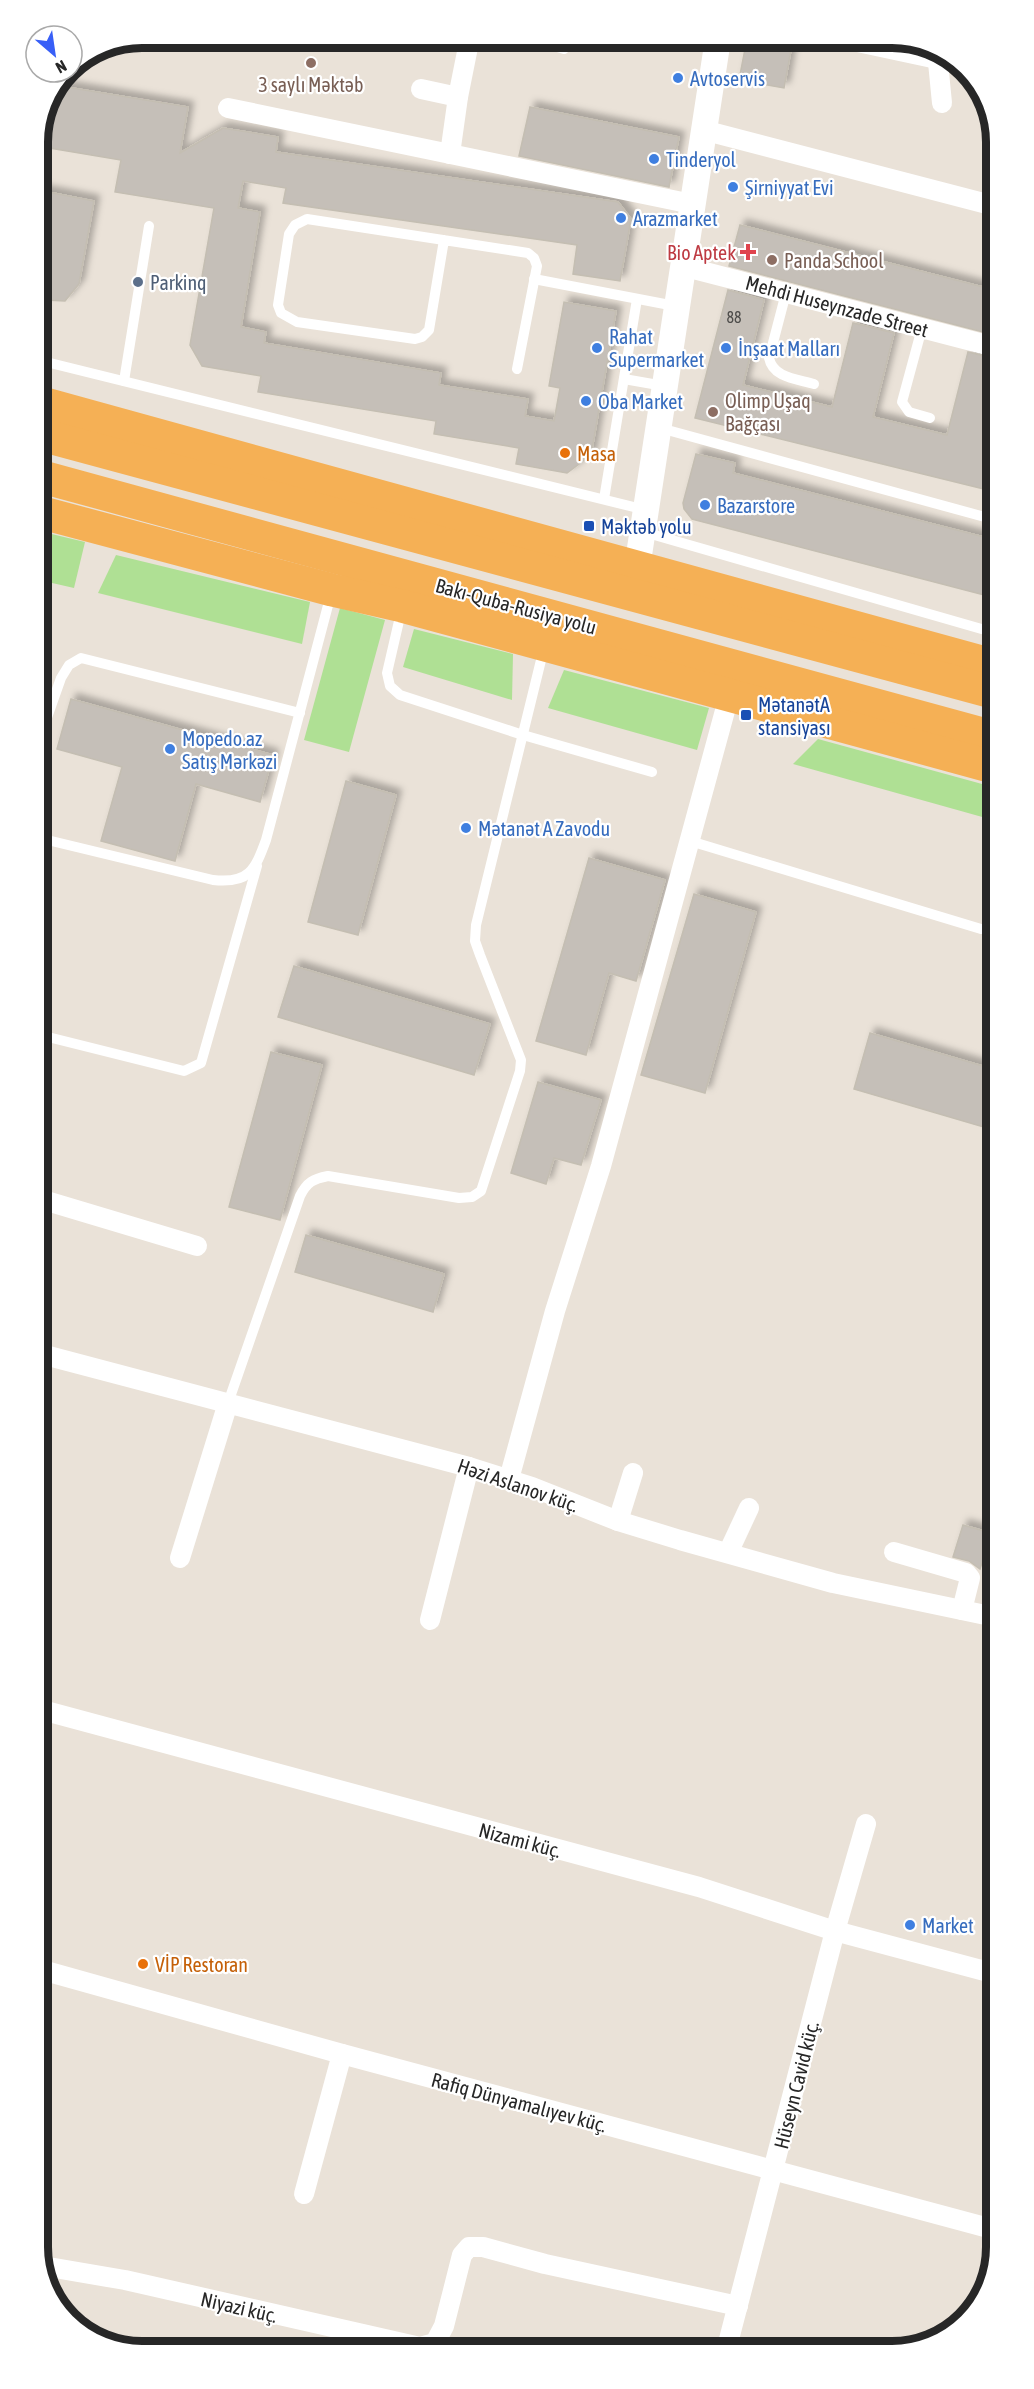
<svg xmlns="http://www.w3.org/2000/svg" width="1034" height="2389" viewBox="0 0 1034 2389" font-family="'Asap Condensed',sans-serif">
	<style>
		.green { fill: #afe094 }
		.building { fill: #c5bfb8; stroke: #c4beb2; stroke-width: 1.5; filter: url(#shadow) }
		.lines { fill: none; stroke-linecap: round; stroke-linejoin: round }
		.service { stroke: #fff; stroke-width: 10 }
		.minor { stroke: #fff; stroke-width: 20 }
		.tertiary { stroke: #fff; stroke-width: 26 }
		.trunk { stroke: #f5b055; stroke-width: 33 }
		.education-dot { fill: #8d6e63; stroke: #fff; stroke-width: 2 }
		.shop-dot { fill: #3f7fe0; stroke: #fff; stroke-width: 2 }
		.health-dot { fill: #e0444e; stroke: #fff; stroke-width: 2 }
		.service-dot { fill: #5c6f8a; stroke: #fff; stroke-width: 2 }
		.food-dot { fill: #e8710a; stroke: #fff; stroke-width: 2 }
		.transit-dot { fill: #1a4fb4; stroke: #fff; stroke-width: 2 }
		.labels { text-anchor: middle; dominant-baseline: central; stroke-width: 4.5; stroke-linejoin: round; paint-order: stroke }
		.number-label { font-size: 16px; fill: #4e4d4b }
		.shop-label { font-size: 20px; fill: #366cbe; stroke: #fff; text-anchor: start }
		.education-label { font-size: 20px; fill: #785e54; stroke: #fff; text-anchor: start }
		.health-label { font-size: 20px; fill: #be3a42; stroke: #fff; text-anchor: end }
		.service-label { font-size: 20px; fill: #4e5e75; stroke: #fff; text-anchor: start }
		.street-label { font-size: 20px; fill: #272727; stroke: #fff }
		.food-label { font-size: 20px; fill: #c56008; stroke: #fff; text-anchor: start }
		.transit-label { font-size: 20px; fill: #164399; stroke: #fff; text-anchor: start }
		.rim { fill: none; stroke: #272727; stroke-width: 8 }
	</style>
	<defs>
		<filter id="shadow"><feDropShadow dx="5.5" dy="-5.5" stdDeviation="3" flood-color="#0004"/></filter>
	</defs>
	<rect width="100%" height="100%" fill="#eae2d8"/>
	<!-- green -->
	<g class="green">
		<polygon points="39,531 85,542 74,588 39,580"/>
		<polygon points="116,555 310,602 302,644 98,593"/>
		<polygon points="340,608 385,620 349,752 304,740"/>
		<polygon points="414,629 513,654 512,700 403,667"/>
		<polygon points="564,670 709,708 697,750 548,708"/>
		<polygon points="818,739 993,787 993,820 793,764"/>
	</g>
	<!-- building -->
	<g class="building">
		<polygon points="747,39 793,39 784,88 739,80"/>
		<polygon points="60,86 188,107 180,153 223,128 278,137 276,152 618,202 631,219 620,281 573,274 577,245 283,203 286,188 243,181 238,208 260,212 241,327 266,332 264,343 441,373 439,385 528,399 525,416 554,421 560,388 549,386 564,302 616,311 591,455 567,473 516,464 519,448 434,434 436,421 258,392 261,376 202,366 190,345 214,208 115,192 121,160 38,146 38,135"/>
		<polygon points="530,107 679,137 669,187 519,156"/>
		<polygon points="38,190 94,201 79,284 65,301 45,300 38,292"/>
		<polygon points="740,225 991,289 991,334 729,266"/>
		<polygon points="728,290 764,300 743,385 832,407 853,323 894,333 873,417 947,435 968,352 992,358 992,416 984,445 992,447 992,491 695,418"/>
		<polygon points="696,454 735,463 733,473 992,539 992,597 692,519 684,509 683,503"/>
		<polygon points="71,699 273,755 260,802 196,784 175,861 101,841 122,767 57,749"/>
		<polygon points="346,781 396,795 358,935 308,922"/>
		<polygon points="589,858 665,880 636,981 609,973 586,1055 536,1041"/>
		<polygon points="694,894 756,912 705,1093 641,1075"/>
		<polygon points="294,966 490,1024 474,1075 278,1017"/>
		<polygon points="870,1033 993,1069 994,1130 854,1089"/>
		<polygon points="271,1052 322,1065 280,1220 229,1207"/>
		<polygon points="538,1082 601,1100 581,1165 554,1158 546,1184 511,1173"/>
		<polygon points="306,1235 444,1274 433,1312 295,1272"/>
		<polygon points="963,1525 991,1533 980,1569 969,1561 953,1557"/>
	</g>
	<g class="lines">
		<!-- service -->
		<g class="service">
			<polyline points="538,41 564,49"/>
			<polyline points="444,240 429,330 422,337 415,339 297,322 281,313 278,305 289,234 295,225 307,219 528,253 534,258 537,266 517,369"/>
			<polyline points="534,279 675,306"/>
			<path d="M786 293 769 358C773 378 797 379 814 384"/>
			<polyline points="922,328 902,402 909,412 930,418"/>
			<polyline points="38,360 646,510"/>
			<polyline points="624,379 664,386"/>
			<polyline points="124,381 149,226"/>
			<polyline points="660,428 992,519"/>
			<polyline points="604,499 637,299"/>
			<polyline points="644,532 992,632"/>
			<polyline points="402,608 387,673 390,686 400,695 523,735 652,772"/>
			<polyline points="39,740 61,678 69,665 81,658 300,713"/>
			<path d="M39 838 213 880C249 884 255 870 266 840L331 594"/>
			<polyline points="690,841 981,929"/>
			<polyline points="40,1035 184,1071 201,1063 257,866"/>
			<path d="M228 1403 300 1196C307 1182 313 1179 328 1176L459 1198 472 1197 481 1191 520 1071 521 1060 480 955 475 941 476 925 544 648"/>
		</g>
		<!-- minor -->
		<g class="minor">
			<polyline points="839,38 937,59"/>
			<polyline points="937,52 942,103"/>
			<polyline points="421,89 458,97 469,42"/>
			<polyline points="228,108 692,204"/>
			<polyline points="703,130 991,205"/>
			<polyline points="450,154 458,97"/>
			<polyline points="682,266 991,346"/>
			<polyline points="40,1199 197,1246"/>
			<polyline points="41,1354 469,1467 532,1487 618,1521 680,1540 833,1583 995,1617"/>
			<polyline points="509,1479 555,1311 601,1166 729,696"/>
			<polyline points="618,1521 633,1473"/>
			<polyline points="894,1552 966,1573 970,1578 962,1610"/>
			<polyline points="728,1553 749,1508"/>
			<polyline points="180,1558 228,1403"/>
			<polyline points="430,1620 469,1467"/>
			<polyline points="42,1710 699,1887 835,1931 996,1974"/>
			<polyline points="42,1970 342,2054 996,2230"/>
			<polyline points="304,2194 342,2054"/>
			<polyline points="43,2266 125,2280 420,2347 435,2343 444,2326 462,2255 469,2247 483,2247 545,2264 738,2306"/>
			<polyline points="727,2347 835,1931 866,1824"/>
		</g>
		<!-- tertiary -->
		<polyline class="tertiary" points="637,568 718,39"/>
		<!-- trunk -->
		<g class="trunk">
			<polyline points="38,402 992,665"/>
			<polyline points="38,434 992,692"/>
			<polyline points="39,476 993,737"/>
			<polyline points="39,512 332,590 402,606 993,767"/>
		</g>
	</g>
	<!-- markers -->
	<g class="education-dot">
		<circle cx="311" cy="63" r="6"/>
		<circle cx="772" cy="260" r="6"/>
		<circle cx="713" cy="412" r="6"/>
	</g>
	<g class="shop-dot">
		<circle cx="678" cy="78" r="6"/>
		<circle cx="654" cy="159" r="6"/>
		<circle cx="733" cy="187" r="6"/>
		<circle cx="621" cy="218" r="6"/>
		<circle cx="597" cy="348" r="6"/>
		<circle cx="726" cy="348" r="6"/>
		<circle cx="586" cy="401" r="6"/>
		<circle cx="705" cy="505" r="6"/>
		<circle cx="170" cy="749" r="6"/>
		<circle cx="466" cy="828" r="6"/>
		<circle cx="910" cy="1925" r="6"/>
	</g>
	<path class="health-dot" d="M745 243h6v6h6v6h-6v6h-6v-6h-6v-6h6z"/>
	<circle class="service-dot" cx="138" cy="282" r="6"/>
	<g class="food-dot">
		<circle cx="565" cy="453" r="6"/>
		<circle cx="143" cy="1964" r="6"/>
	</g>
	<g class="transit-dot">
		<rect x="583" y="520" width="12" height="12" rx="3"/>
		<rect x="740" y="709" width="12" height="12" rx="3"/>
	</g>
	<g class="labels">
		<!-- number labels -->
		<g class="number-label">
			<text x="734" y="317">88</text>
		</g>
		<!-- shop labels -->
		<g class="shop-label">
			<text x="690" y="78">Avtoservis</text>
			<text x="666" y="159">Tinderyol</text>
			<text x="745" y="187">Şirniyyat Evi</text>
			<text x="633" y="218">Arazmarket</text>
			<text x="609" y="336">Rahat<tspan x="609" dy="23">Supermarket</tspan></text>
			<text x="738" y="348">İnşaat Malları</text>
			<text x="598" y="401">Oba Market</text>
			<text x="717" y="505">Bazarstore</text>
			<text x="182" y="738">Mopedo.az<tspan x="182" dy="23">Satış Mərkəzi</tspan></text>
			<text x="478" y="828">Mətanət A Zavodu</text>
			<text x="922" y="1925">Market</text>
		</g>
		<!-- education labels -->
		<g class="education-label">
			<text x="311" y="84" text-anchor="middle">3 saylı Məktəb</text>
			<text x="784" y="260">Panda School</text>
			<text x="725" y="400">Olimp Uşaq<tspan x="725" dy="23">Bağçası</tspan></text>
		</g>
		<!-- health labels -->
		<g class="health-label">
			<text x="736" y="252">Bio Aptek</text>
		</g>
		<!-- service labels -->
		<g class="service-label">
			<text x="150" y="282">Parkinq</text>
		</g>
		<!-- street labels -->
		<g class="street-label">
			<text transform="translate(837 306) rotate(15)">Mehdi Huseynzadе Street</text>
			<text transform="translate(516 606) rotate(15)">Bakı-Quba-Rusiya yolu</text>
			<text transform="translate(518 1485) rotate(19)">Həzi Aslanov küç.</text>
			<text transform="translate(520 1840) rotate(15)">Nizami küç.</text>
			<text transform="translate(796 2085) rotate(-76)">Hüseyn Cavid küç.</text>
			<text transform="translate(519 2102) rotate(15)">Rafiq Dünyamalıyev küç.</text>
			<text transform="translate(239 2307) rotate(13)">Niyazi küç.</text>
		</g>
		<!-- food labels -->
		<g class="food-label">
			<text x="577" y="453">Masa</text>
			<text x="155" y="1964">VİP Restoran</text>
		</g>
		<!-- transit labels -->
		<g class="transit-label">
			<text x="601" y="526">Məktəb yolu</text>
			<text x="758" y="704">MətanətA<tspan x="758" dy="23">stansiyası</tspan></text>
		</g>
	</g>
	<!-- crop -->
	<path d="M0 0H1034V2389H0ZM142 48H892A94 94 0 0 1 986 142V2247A94 94 0 0 1 892 2341H142A94 94 0 0 1 48 2247V142A94 94 0 0 1 142 48Z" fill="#fff" fill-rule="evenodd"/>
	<path class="rim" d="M142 48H892A94 94 0 0 1 986 142V2247A94 94 0 0 1 892 2341H142A94 94 0 0 1 48 2247V142A94 94 0 0 1 142 48Z"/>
	<!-- north arrow -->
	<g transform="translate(54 54) rotate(151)"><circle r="28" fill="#ffffff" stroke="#a9a9a9" stroke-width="1.5"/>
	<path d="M0-4.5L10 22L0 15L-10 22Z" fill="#385ff7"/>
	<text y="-9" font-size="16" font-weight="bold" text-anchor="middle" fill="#272727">N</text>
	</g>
</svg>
